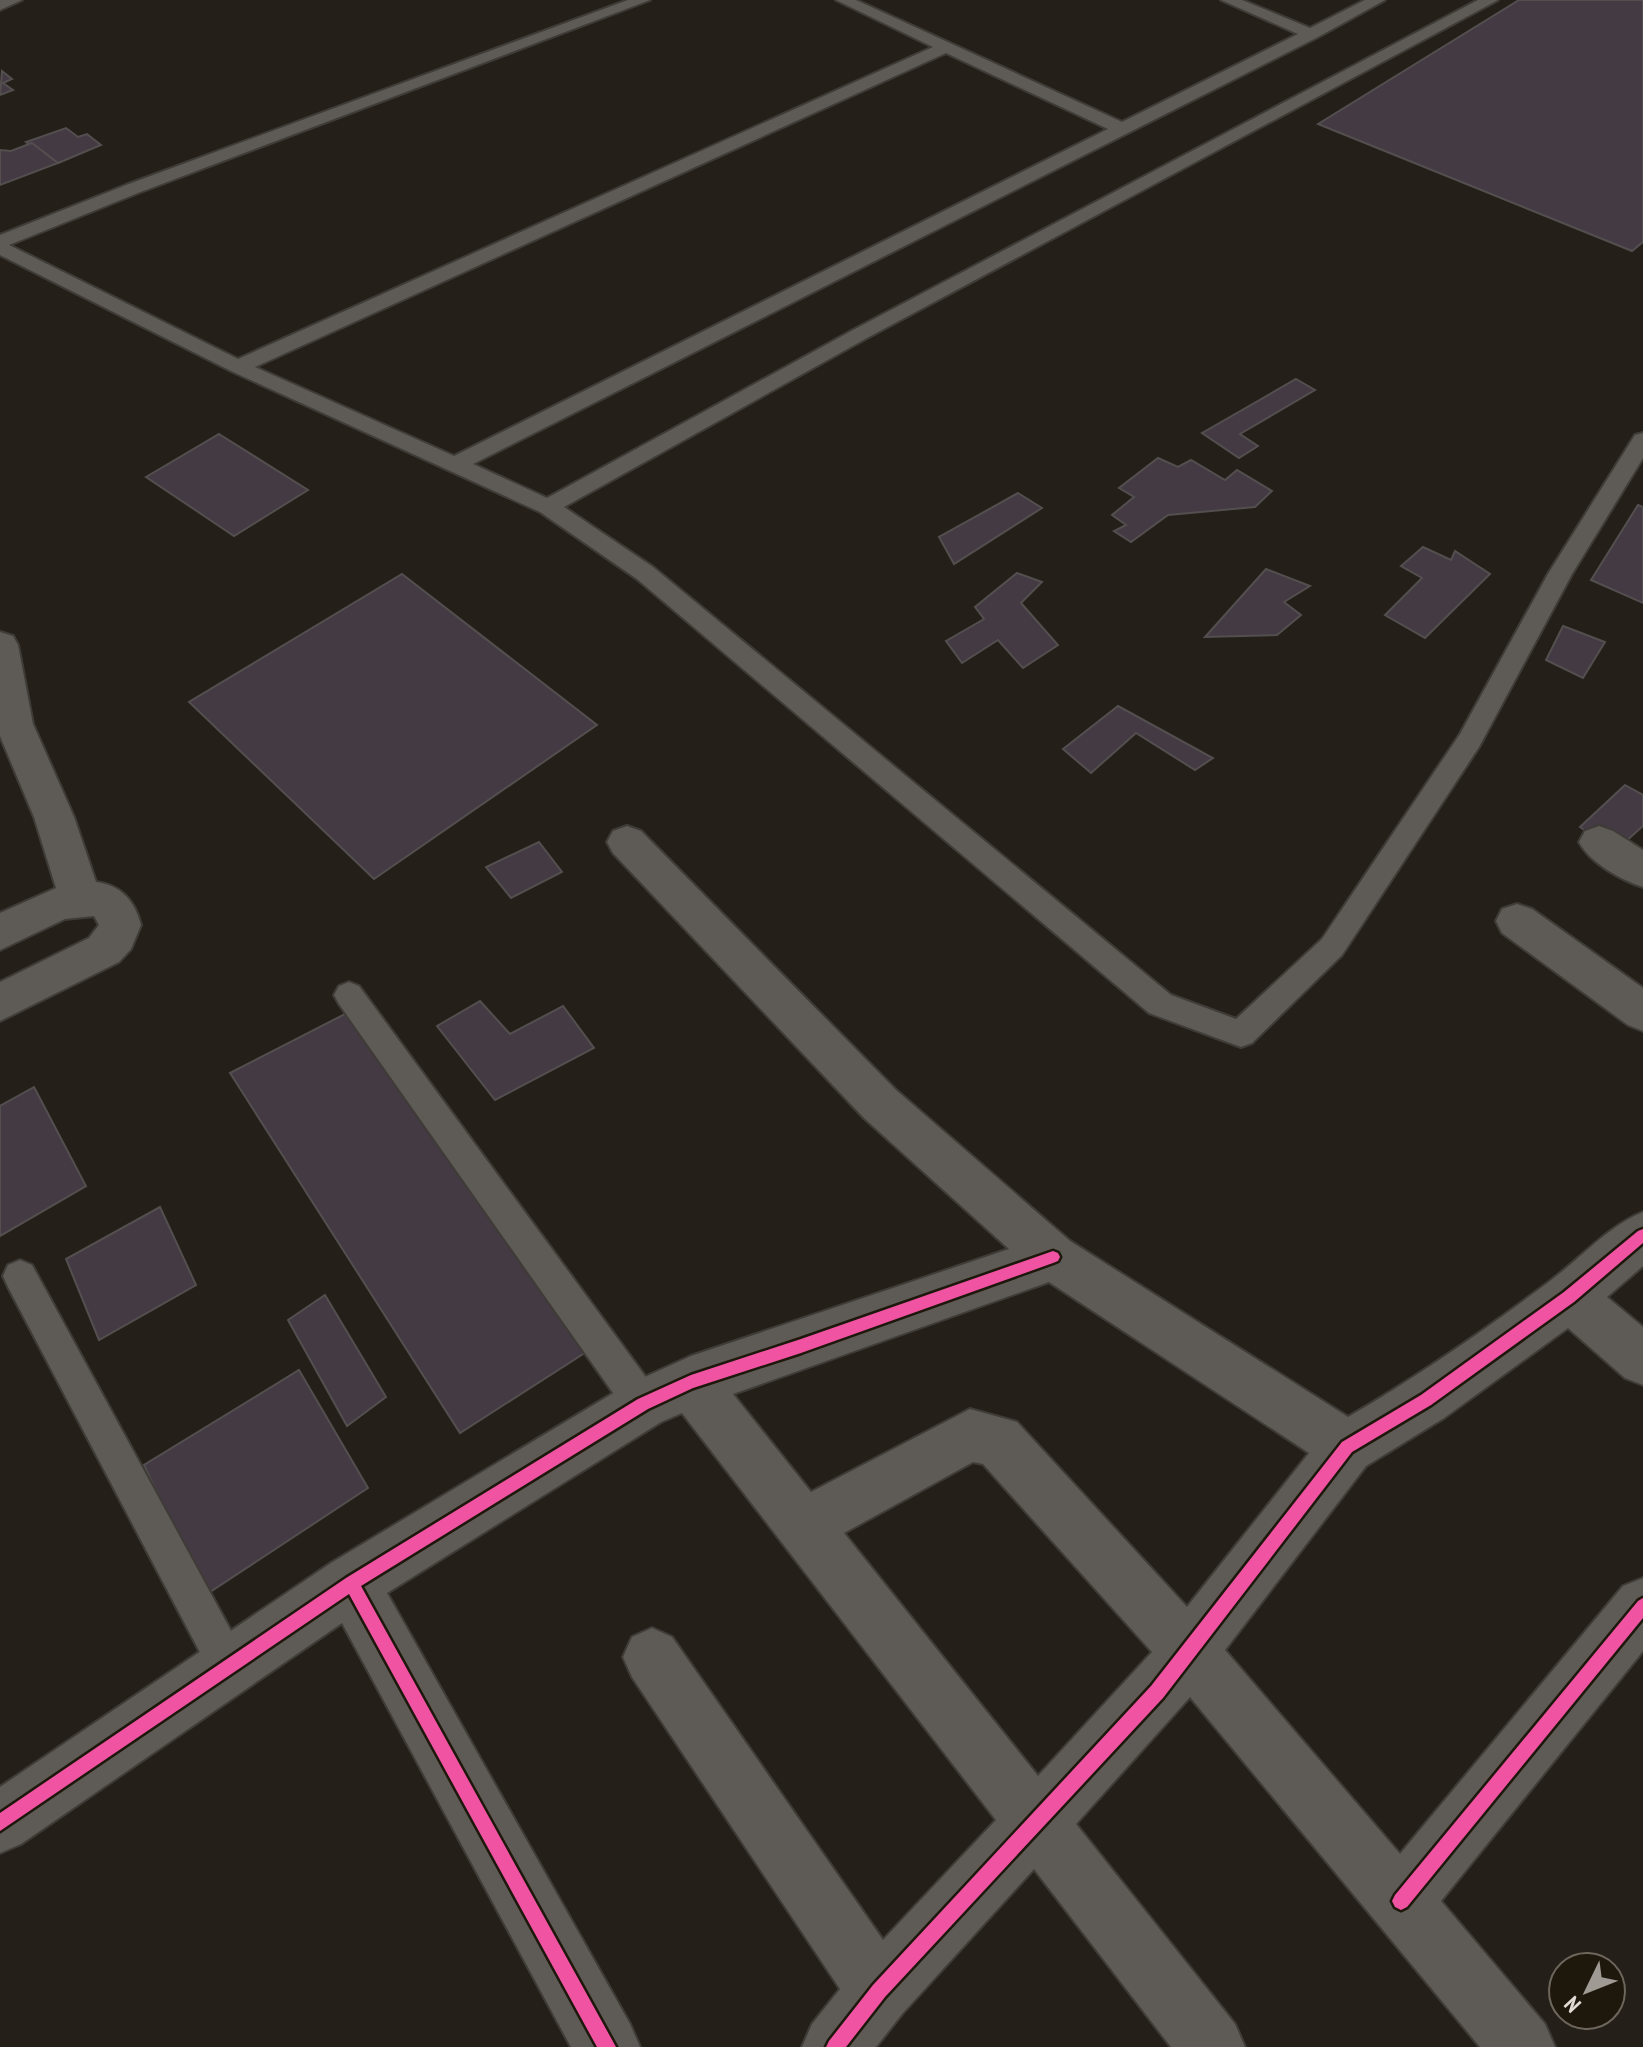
<svg xmlns="http://www.w3.org/2000/svg" width="1643" height="2047" viewBox="0 0 1643 2047" font-family="'PT Sans Narrow',sans-serif">
	<style>
		.building { fill: #443a43; stroke: #534f4f; stroke-width: 2 }
		.lines { fill: none; stroke-linecap: round; stroke-linejoin: round }
		.service-casing { stroke: #3f3b37; stroke-width: 4 }
		.minor-casing { stroke: #3f3b37; stroke-width: 4 }
		.service { fill: #5e5a55; fill-rule: evenodd }
		.minor { fill: #5e5a55; fill-rule: evenodd }
		.cycleway-casing { stroke: #1e170c; stroke-width: 5 }
		.cycleway { fill: #f153a3; fill-rule: evenodd }
	</style>
	<rect width="100%" height="100%" fill="#241f19"/>
	<!-- building -->
	<g class="building">
		<polygon points="1519,0 1643,0 1643,242 1632,251 1318,124"/>
		<polygon points="2,71 12,79 3,83 13,90 0,95"/>
		<polygon points="66,128 78,137 87,134 101,145 58,163 26,142"/>
		<polygon points="32,143 58,163 0,185 0,150 11,151"/>
		<polygon points="1296,379 1315,390 1240,434 1258,446 1239,458 1202,433"/>
		<polygon points="219,434 308,490 234,536 146,477"/>
		<polygon points="1158,458 1178,467 1191,460 1225,480 1237,470 1272,491 1255,507 1168,515 1131,542 1114,531 1126,525 1112,515 1134,497 1119,488"/>
		<polygon points="1018,493 1042,508 954,564 939,537"/>
		<polygon points="1638,505 1643,507 1643,603 1591,580"/>
		<polygon points="1423,547 1451,560 1455,551 1490,574 1425,638 1385,615 1422,578 1401,566"/>
		<polygon points="1266,569 1310,586 1284,602 1301,615 1277,635 1205,637"/>
		<polygon points="1017,573 1042,582 1021,603 1058,645 1023,668 998,640 962,663 946,641 984,619 975,607"/>
		<polygon points="402,574 597,725 374,879 189,702"/>
		<polygon points="1563,626 1605,642 1583,678 1546,660"/>
		<polygon points="1118,706 1213,758 1195,770 1136,733 1091,773 1063,749"/>
		<polygon points="1625,785 1643,795 1643,826 1614,852 1580,827"/>
		<polygon points="539,842 562,872 511,898 486,867"/>
		<polygon points="480,1001 510,1034 563,1006 594,1048 495,1100 437,1026"/>
		<polygon points="345,1014 594,1347 460,1433 230,1073"/>
		<polygon points="34,1087 86,1186 0,1236 0,1106"/>
		<polygon points="160,1207 196,1285 99,1340 66,1259"/>
		<polygon points="325,1295 386,1397 347,1426 288,1320"/>
		<polygon points="299,1370 368,1488 204,1596 144,1465"/>
	</g>
	<g class="lines">
		<!-- service casing -->
		<g class="service-casing">
			<g id="service">
				<polygon points="0,0 22,0 0,10"/>
				<path d="M628 0H650L138 193 9 245 238 359 933 47 836 0H856L1122 122 1298 34 1221 0H1242L1310 28 1365 0H1385L1318 37 473 464 547 498 853 330 1478 0H1498L867 338 564 507 653 567 1171 995 1236 1019 1322 939 1460 734 1548 574 1635 435 1643 433V458L1572 574 1479 747 1342 955 1252 1043 1241 1047 1149 1013 637 579 540 512 231 371 0 255V235L126 185ZM946 53 1108 129 454 456 255 367Z"/>
				<polygon points="349,982 359,986 656,1391 661,1404 656,1417 643,1422 630,1417 339,1004 334,995 339,986"/>
				<polygon points="20,1260 32,1265 242,1651 248,1665 242,1679 228,1685 214,1679 8,1287 3,1276 8,1265"/>
			</g>
		</g>
		<!-- minor casing -->
		<g class="minor-casing">
			<g id="minor">
				<path d="M0 632 13 636 18 645 33 724 74 817 96 882C121 885 135 901 141 925L131 949 119 962 0 1021V982L89 938 99 925 94 916 65 919 0 950V913L56 888 34 817 0 736Z"/>
				<path d="M627 826 641 831 896 1090 1070 1241 1348 1417C1418 1376 1485 1330 1550 1281 1581 1258 1608 1226 1643 1212V1266L1607 1297 1643 1327V1385L1625 1378 1568 1328 1444 1418 1366 1466 1225 1650 1400 1854 1623 1586 1643 1578V1651L1441 1901 1545 2024 1555 2047H1480L1190 1697 1076 1824 1235 2024 1245 2047H1171L1034 1869 902 2014 876 2047H802L812 2024 840 1989 632 1677 623 1657 632 1637 652 1628 672 1637 883 1940 996 1820 682 1413 661 1422 387 1593 630 2024 640 2047H571L342 1623 21 1844 0 1853V1787L331 1563 625 1386 691 1356 1009 1249 864 1118 613 853 607 842 613 831ZM1049 1282 1309 1453 1187 1607 1017 1422 970 1409 811 1492 733 1394ZM973 1462 983 1464 1152 1652 1038 1776 844 1533Z"/>
				<path d="M1599 826 1613 831 1643 850V887C1621 880 1590 863 1579 842L1585 831Z"/>
				<polygon points="1517,904 1532,909 1643,988 1643,1031 1628,1025 1502,933 1496,921 1502,909"/>
			</g>
		</g>
		<!-- service -->
		<use href="#service" class="service"/>
		<!-- minor -->
		<use href="#minor" class="minor"/>
		<!-- cycleway casing -->
		<g class="cycleway-casing">
			<g id="cycleway">
				<polygon points="1643,1229 1643,1243 1574,1302 1431,1405 1352,1452 1163,1698 885,1997 846,2047 826,2047 829,2041 873,1985 1151,1686 1342,1442 1421,1395 1564,1292 1638,1231"/>
				<polygon points="1053,1251 1058,1253 1060,1257 1058,1261 1053,1263 801,1353 693,1388 648,1409 361,1586 616,2047 597,2047 349,1594 0,1831 0,1813 346,1578 638,1399 691,1375 801,1339"/>
				<polygon points="1643,1598 1643,1618 1407,1907 1401,1910 1395,1907 1392,1901 1395,1895 1638,1601"/>
			</g>
		</g>
		<!-- cycleway -->
		<use href="#cycleway" class="cycleway"/>
	</g>
	<!-- north arrow -->
	<g transform="translate(1587 1991) rotate(227)"><circle r="38" fill="#1e170c" stroke="#6c665c" stroke-width="2"/>
	<path d="M0-6L14 30L0 20L-14 30Z" fill="#9f9a93"/>
	<text y="-12" font-size="22" font-weight="bold" text-anchor="middle" fill="#e1dcd5">N</text>
	</g>
</svg>
